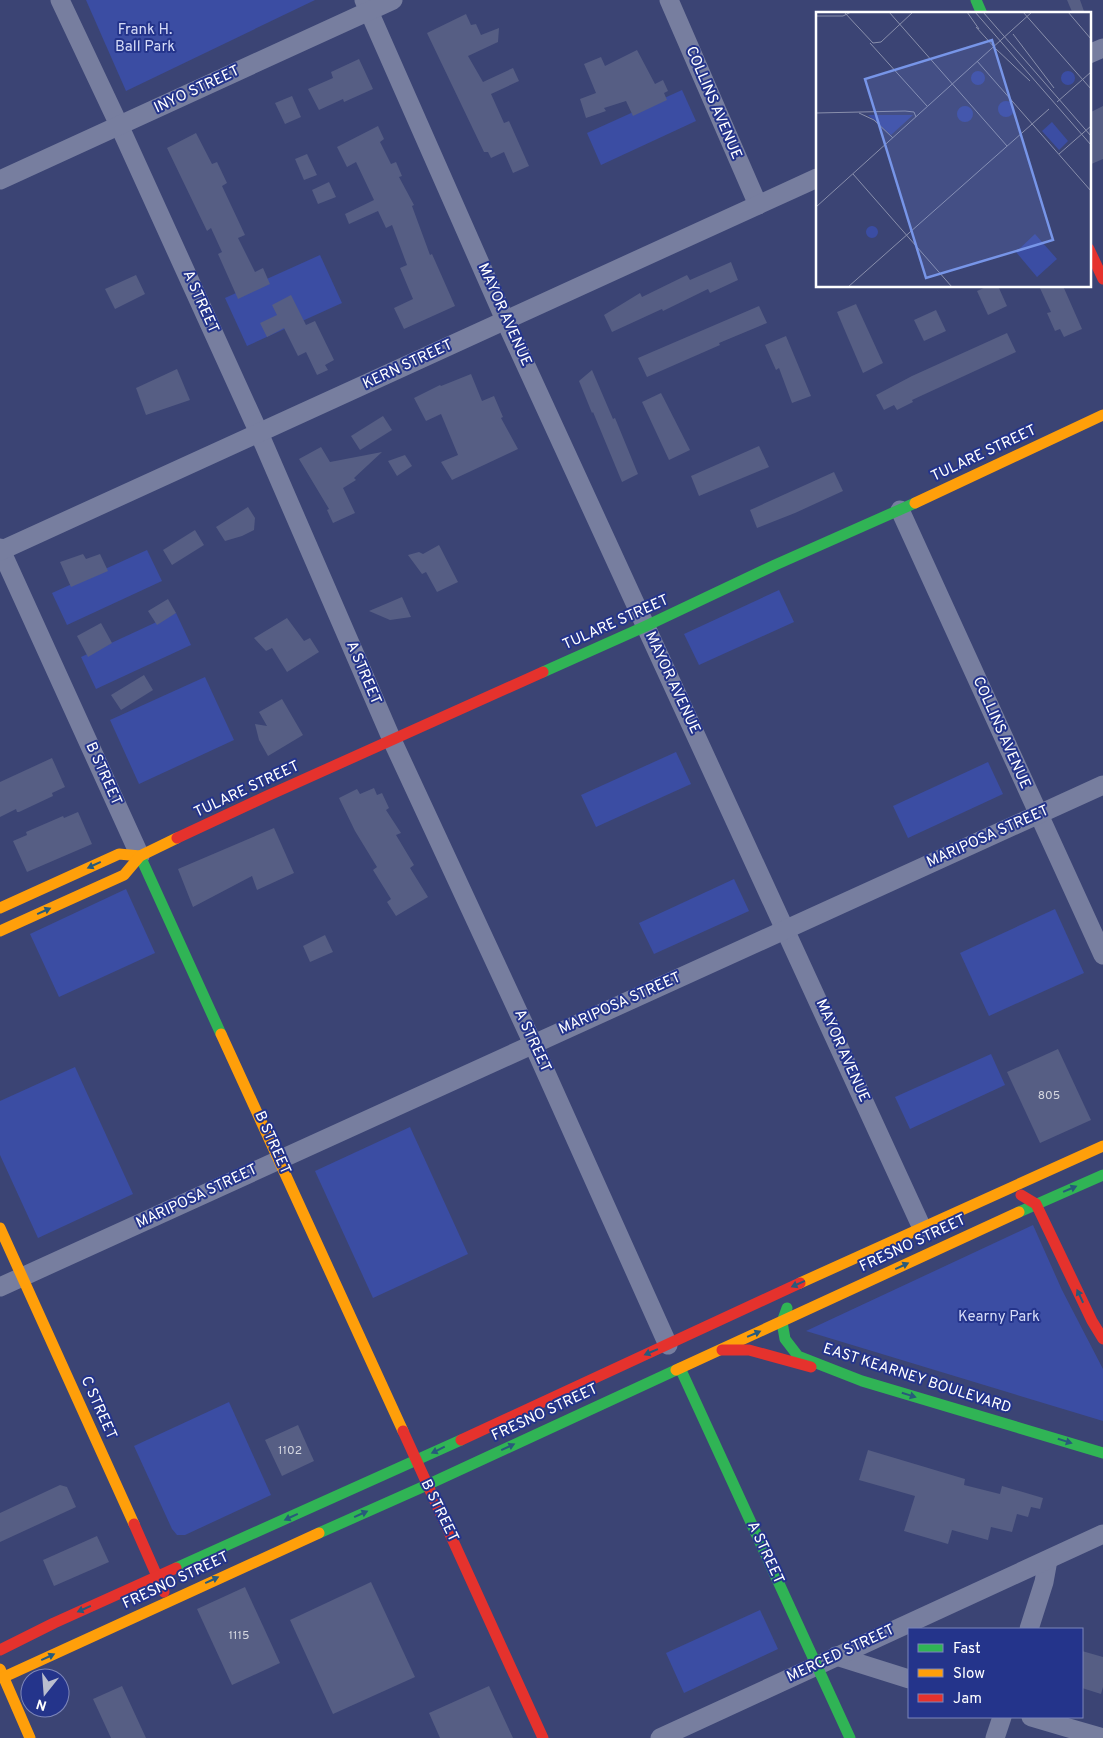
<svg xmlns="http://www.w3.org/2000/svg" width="1103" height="1738" viewBox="0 0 1103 1738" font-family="Overpass,sans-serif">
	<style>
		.green { fill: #3b4da3 }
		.building { fill: #565e84 }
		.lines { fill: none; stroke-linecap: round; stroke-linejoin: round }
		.street { stroke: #777e9f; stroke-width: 19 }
		.fast { stroke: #30b455; stroke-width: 11 }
		.slow { stroke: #ff9f0a; stroke-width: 11 }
		.jam { stroke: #e5322d; stroke-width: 11 }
		.oneway { fill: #285a7b }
		.labels { text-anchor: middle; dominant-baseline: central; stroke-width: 4; stroke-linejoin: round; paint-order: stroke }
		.number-label { font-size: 12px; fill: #d5d7e0 }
		.park-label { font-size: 15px; fill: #d6dcf8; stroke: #24348b }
		.street-label { font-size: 15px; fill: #fff; stroke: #24348b }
		.inset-road { fill: none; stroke: #898fac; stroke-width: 1 }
		.view { fill: #7795e8; fill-opacity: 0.15; stroke: #7795e8; stroke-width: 2.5 }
		.inset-edge { fill: none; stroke: #fff; stroke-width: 2.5 }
	</style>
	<rect width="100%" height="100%" fill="#3b4474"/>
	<!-- green -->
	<g class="green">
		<polygon points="86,0 315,0 126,91"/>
		<polygon points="682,90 696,121 601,165 587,133"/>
		<polygon points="320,255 342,303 247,346 225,298"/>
		<polygon points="147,550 162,581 67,625 52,593"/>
		<polygon points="779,590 794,622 699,665 684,634"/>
		<polygon points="176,613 191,645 96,689 81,657"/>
		<polygon points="205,677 234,740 139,784 110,720"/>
		<polygon points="676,752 691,784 596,827 581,795"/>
		<polygon points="988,762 1003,794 908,838 893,806"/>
		<polygon points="734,879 749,911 654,954 639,923"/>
		<polygon points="126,889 155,953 59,997 30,934"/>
		<polygon points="1055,909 1084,973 989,1016 960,953"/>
		<polygon points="991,1054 1005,1085 910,1129 895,1097"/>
		<polygon points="75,1067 133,1194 38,1238 0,1155 0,1101"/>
		<polygon points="410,1127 468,1254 373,1298 315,1171"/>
		<polygon points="1033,1225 1062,1290 1103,1369 1103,1421 806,1331"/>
		<polygon points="229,1402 271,1495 185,1535 177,1535 172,1529 134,1446"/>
		<polygon points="760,1610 778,1649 684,1693 666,1653"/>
	</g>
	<!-- building -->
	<g class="building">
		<polygon points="1067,0 1080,0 1085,14 1073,14"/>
		<polygon points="466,14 471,25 476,24 481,35 499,28 498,42 468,56 483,82 513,68 519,81 491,94 504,123 509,121 529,166 513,173 504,152 491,158 488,152 484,152 427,33"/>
		<polygon points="637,50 655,84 663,80 668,91 664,93 667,100 633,116 626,101 604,108 606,111 586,118 580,99 596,93 584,64 601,57 605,66"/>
		<polygon points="359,59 373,89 344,102 343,99 319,110 308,89 333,78 331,72"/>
		<polygon points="292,96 301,117 285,124 275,103"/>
		<polygon points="1103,106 1103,159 1089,165 1089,113"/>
		<polygon points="378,126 384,139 380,142 391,164 396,162 402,176 399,177 414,205 412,206 430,255 432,254 455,306 404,329 394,308 413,299 400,268 407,265 392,225 386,228 378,211 349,224 345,214 374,200 356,162 347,167 337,147"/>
		<polygon points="196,133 212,164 217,162 227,183 222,186 245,235 238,238 255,272 263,268 270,284 238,299 218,254 222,252 211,228 207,231 167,148"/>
		<polygon points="307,154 317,175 304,180 295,159"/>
		<polygon points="329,182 336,197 318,204 312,190"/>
		<polygon points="731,262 738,280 710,293 708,289 663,311 662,309 612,332 604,315 640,293 642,297 687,275 690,280"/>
		<polygon points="136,275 145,294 115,309 105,289"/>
		<polygon points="988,286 998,286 1007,306 988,315 977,291"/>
		<polygon points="1039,286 1063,286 1082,329 1064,337 1060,329 1055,331 1047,313 1051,312"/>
		<polygon points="291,295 306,325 315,321 334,360 325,365 328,370 317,375 306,352 298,356 284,328 267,337 260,323 277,315 272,305"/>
		<polygon points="856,304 883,363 863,373 837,312"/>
		<polygon points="759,306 767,323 719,343 720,345 647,377 638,358"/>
		<polygon points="936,310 946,331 924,341 914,320"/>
		<polygon points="1007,333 1016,352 912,400 913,402 897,410 894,405 884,410 876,395 912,376"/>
		<polygon points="786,336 811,396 792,403 779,368 776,370 765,345"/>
		<polygon points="177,369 190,400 146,415 136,388"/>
		<polygon points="592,370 613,419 615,418 638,474 622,482 593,412 592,413 579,381"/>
		<polygon points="471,374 482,401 494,396 503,417 501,418 518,449 452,480 441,462 458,455 441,414 426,421 414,398 440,385 441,386"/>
		<polygon points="661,393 690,450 669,460 642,402"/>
		<polygon points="383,416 392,430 360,450 351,436"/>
		<polygon points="759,446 769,467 699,496 691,476"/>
		<polygon points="321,447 330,462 382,452 354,478 356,480 343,488 355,513 333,523 327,510 329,509 299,459"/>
		<polygon points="405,455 412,466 397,476 388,461"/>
		<polygon points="834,472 843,491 795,513 757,528 750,510"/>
		<polygon points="248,507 255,518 254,530 242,536 225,541 216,527"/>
		<polygon points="195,530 204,545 172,565 163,550"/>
		<polygon points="439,545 458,582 437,592 426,572 422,574 408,555 419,552 423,554"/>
		<polygon points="83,554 86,559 100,554 108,571 71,587 60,562"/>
		<polygon points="402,597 411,617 390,620 369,611"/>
		<polygon points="168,599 176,613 157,625 148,611"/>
		<polygon points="287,618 304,641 310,638 319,652 287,672 272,648 266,651 254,638"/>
		<polygon points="101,623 112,643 88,657 77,636"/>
		<polygon points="144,675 153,690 121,710 111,695"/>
		<polygon points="282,699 303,735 268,756 259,740 255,724 267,726 259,712"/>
		<polygon points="52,758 65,787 52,793 53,796 19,812 17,812 16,809 0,817 0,782"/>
		<polygon points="374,788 377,795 382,793 389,808 386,810 401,833 396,835 414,865 410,868 428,897 396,916 387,902 391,899 373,870 377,867 355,831 339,798 357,789 360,794"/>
		<polygon points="78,812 92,844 27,872 13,841 27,835 26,832 63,816 64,818"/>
		<polygon points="274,828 294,873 257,890 252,876 193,907 178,869"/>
		<polygon points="325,935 333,952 310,962 303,946"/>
		<polygon points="1058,1049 1091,1120 1040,1143 1007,1072"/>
		<polygon points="298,1425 314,1461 282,1476 265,1440"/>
		<polygon points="868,1450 965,1479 964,1485 1000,1494 1002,1486 1043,1498 1040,1509 1031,1507 1028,1517 1017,1514 1012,1532 991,1527 988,1540 952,1530 948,1544 904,1531 915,1496 859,1480"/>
		<polygon points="60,1485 67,1487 76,1507 0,1542 0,1513"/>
		<polygon points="97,1536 109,1562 54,1586 43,1560"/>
		<polygon points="371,1582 415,1677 333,1714 290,1620"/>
		<polygon points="245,1587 280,1663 232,1685 197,1609"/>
		<polygon points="1082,1651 1103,1657 1103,1687 1101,1694 1082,1688"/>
		<polygon points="122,1686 146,1738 111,1738 93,1699"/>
		<polygon points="489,1686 513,1738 440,1738 429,1713"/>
	</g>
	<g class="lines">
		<!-- street -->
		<g class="street">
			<polyline points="60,0 119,125 259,433 392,740 533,1044 668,1345"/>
			<polyline points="364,0 505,320 922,1228"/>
			<polyline points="669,0 758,205"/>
			<polyline points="1089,54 1103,48"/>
			<polyline points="0,180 393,0"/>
			<polyline points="900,510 1103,955"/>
			<polyline points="0,548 140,856"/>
			<polyline points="0,551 817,178"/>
			<polyline points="0,1287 1103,785"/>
			<polyline points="1029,1629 1044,1582 1048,1560"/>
			<polyline points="836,1656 909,1679"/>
			<polyline points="1031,1717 1103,1738"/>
			<polyline points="660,1738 1103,1534"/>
			<polyline points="995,1738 1002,1717"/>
		</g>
		<!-- fast -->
		<g class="fast">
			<polyline points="976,0 982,14"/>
			<polyline points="543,672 646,626 775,565 915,503"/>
			<polyline points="140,856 221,1034"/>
			<polyline points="1019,1212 1103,1175"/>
			<polyline points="787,1308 782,1322 785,1339 798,1356 862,1381 1103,1453"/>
			<polyline points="680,1368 850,1738"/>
			<polyline points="319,1533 427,1485 676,1370"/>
			<polyline points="176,1568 461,1440"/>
		</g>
		<!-- slow -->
		<g class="slow">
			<polyline points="915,503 1103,415"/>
			<polyline points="0,908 119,854 140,856"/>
			<polyline points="0,931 124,875 140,856 177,838"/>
			<polyline points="221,1034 403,1431"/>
			<polyline points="0,1228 134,1524"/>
			<polyline points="800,1283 1103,1146"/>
			<polyline points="676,1370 1019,1212"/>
			<polyline points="0,1669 30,1738"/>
			<polyline points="4,1677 319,1533"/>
		</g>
		<!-- jam -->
		<g class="jam">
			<polyline points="1089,249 1103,279"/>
			<polyline points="177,838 267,796 543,672"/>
			<polyline points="1021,1195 1036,1204 1092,1321 1103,1339"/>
			<polyline points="722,1350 749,1350 811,1367"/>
			<polyline points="403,1431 543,1738"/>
			<polyline points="461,1440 800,1283"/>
			<polyline points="134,1524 164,1592"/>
			<polyline points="0,1650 54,1623 176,1568"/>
		</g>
	</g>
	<!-- one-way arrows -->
	<defs><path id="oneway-solid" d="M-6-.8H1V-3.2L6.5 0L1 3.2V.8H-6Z" transform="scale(1.25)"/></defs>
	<g class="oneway">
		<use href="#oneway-solid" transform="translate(94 865) rotate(155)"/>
		<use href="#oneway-solid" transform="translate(44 911) rotate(-24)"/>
		<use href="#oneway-solid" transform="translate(1070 1189) rotate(-23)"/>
		<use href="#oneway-solid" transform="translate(902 1266) rotate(-25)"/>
		<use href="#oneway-solid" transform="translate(798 1284) rotate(156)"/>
		<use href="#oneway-solid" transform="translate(1080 1296) rotate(-115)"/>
		<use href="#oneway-solid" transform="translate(754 1334) rotate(-23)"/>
		<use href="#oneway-solid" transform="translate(651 1352) rotate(157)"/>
		<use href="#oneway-solid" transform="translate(909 1395) rotate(17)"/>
		<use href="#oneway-solid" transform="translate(1065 1441) rotate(17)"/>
		<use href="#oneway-solid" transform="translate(508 1447) rotate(-25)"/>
		<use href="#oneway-solid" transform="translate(438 1450) rotate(154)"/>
		<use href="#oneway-solid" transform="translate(361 1514) rotate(-24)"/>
		<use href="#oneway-solid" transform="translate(291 1517) rotate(155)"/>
		<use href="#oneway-solid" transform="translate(212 1580) rotate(-25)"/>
		<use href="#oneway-solid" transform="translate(84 1609) rotate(156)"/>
		<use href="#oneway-solid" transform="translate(48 1657) rotate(-25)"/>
	</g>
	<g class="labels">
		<!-- number labels -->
		<g class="number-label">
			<text x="1049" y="1096">805</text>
			<text x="290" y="1451">1102</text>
			<text x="239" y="1636">1115</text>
		</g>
		<!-- park labels -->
		<g class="park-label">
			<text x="145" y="30">Frank H.<tspan x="145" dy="17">Ball Park</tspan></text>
			<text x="999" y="1317">Kearny Park</text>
		</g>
		<!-- street labels -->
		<g class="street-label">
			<text transform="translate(197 90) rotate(-25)">INYO STREET</text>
			<text transform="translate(713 103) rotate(67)">COLLINS AVENUE</text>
			<text transform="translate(200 302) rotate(66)">A STREET</text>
			<text transform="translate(504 315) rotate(66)">MAYOR AVENUE</text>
			<text transform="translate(408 365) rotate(-25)">KERN STREET</text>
			<text transform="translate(984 454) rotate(-25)">TULARE STREET</text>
			<text transform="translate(616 623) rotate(-24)">TULARE STREET</text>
			<text transform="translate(363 673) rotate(67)">A STREET</text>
			<text transform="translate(672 683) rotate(65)">MAYOR AVENUE</text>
			<text transform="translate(1001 733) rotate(66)">COLLINS AVENUE</text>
			<text transform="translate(103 774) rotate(66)">B STREET</text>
			<text transform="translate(247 790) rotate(-25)">TULARE STREET</text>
			<text transform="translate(988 837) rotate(-24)">MARIPOSA STREET</text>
			<text transform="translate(620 1004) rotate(-24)">MARIPOSA STREET</text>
			<text transform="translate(532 1041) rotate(65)">A STREET</text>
			<text transform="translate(842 1051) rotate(66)">MAYOR AVENUE</text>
			<text transform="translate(272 1143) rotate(66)">B STREET</text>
			<text transform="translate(197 1197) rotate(-25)">MARIPOSA STREET</text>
			<text transform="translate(913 1244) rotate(-25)">FRESNO STREET</text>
			<text transform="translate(917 1379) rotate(18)">EAST KEARNEY BOULEVARD</text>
			<text transform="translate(98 1408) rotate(66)">C STREET</text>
			<text transform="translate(545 1413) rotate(-25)">FRESNO STREET</text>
			<text transform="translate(439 1511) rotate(64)">B STREET</text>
			<text transform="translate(765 1553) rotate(65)">A STREET</text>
			<text transform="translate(176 1581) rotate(-25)">FRESNO STREET</text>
			<text transform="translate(841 1654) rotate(-25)">MERCED STREET</text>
		</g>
	</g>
	<!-- overview -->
	<g transform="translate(816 12)">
		<rect width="275" height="275" fill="#3b4474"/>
		<path d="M245 66a7 7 0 1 1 14 0a7 7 0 1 1-14 0ZM155 66a7 7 0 1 1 14 0a7 7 0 1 1-14 0ZM182 97a8 8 0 1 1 16 0a8 8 0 1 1-16 0ZM141 102a8 8 0 1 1 16 0a8 8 0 1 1-16 0ZM52 103H97L75 123ZM236 110 252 129 243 138 226 119ZM50 220a6 6 0 1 1 12 0a6 6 0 1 1-12 0ZM219 222 241 247 221 265 200 240Z" fill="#3b4da3"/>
		<path class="inset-road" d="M28 0 57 31 65 30 97 0M73 0 191 134M151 0 163 17M159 0 275 133M167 0 275 124M207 0 275 77M252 0 275 27M0 4H27L35 0M160 15 179 36M197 22 238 76M54 31 111 94M180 37 214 69M161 49 275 179M241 90 275 60M0 101 89 99 98 100 100 105M43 101 58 108 77 126M243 142 275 114M37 162 136 275M0 195 216 0M32 275 233 97"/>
		<path class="view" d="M176 28 237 228 110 266 49 67Z"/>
		<rect width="275" height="275" class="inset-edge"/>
	</g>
	<!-- legend -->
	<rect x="908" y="1628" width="175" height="90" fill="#24348b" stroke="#7c85b9"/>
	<rect x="918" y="1644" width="25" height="8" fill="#30b455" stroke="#7c85b9"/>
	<text x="953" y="1653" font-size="15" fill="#ffffff">Fast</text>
	<rect x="918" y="1669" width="25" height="8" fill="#ff9f0a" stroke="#7c85b9"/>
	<text x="953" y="1678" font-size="15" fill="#ffffff">Slow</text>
	<rect x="918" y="1694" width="25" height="8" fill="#e5322d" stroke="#7c85b9"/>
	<text x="953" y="1703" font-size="15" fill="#ffffff">Jam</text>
	<!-- north arrow -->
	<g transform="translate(45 1693) rotate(197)"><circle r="24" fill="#24348b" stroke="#7c85b9"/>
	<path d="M0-4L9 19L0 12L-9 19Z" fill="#babece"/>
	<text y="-8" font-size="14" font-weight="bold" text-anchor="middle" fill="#ffffff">N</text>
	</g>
</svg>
